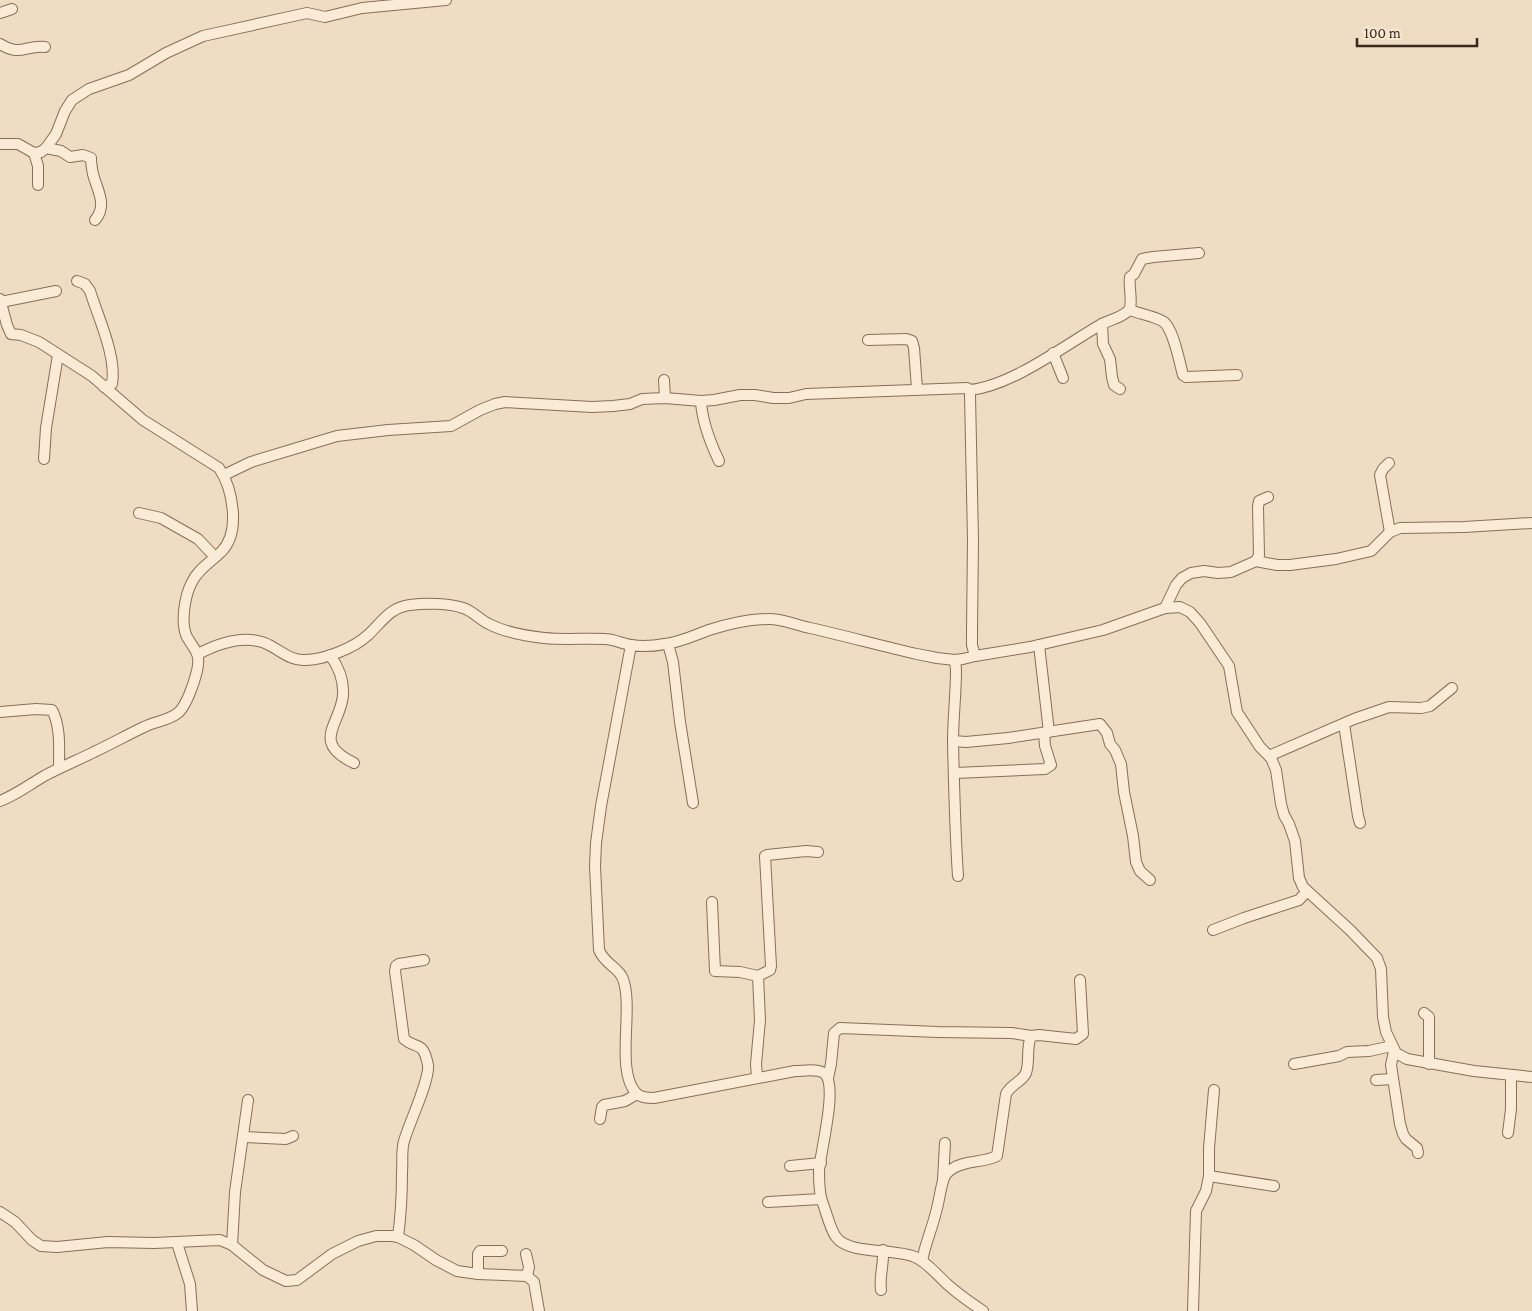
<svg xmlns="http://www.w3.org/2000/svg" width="1532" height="1311" viewBox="0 0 1532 1311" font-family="'Crimson Pro',serif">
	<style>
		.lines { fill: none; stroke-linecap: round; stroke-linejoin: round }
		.minor-casing { stroke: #886e59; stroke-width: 12 }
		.minor { stroke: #f9ebd5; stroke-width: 10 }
	</style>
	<rect width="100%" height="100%" fill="#eeddc2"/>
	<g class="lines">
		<!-- minor casing -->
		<g class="minor-casing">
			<g id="minor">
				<polyline points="0,13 12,9"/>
				<path d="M0 44C22 57 24 45 45 47"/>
				<polyline points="0,144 18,144 34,153 41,152 46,148 56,134 65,111 72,100 89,89 129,75 166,53 203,36 307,13 325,17 362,8 446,0"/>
				<path d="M46 148 61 151 70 157 83 155 91 158C91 163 92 169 93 174 97 190 108 205 95 220"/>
				<polyline points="34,153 38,166 38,185"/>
				<path d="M77 281 85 284 90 291C98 317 117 357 112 384L104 387"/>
				<path d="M0 299 7 325 11 334 21 335 39 342 92 376 143 420 219 468C233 489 241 533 221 552 211 562 198 569 192 582 185 595 180 623 187 637 195 651 201 653 197 671 194 683 187 704 179 712 169 721 155 721 144 727 127 735 111 744 94 752 78 760 61 767 46 775 30 784 16 795 0 801"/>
				<polyline points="1,302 56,291"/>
				<path d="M1130 310C1140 314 1155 316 1164 322 1174 331 1179 361 1183 375L1186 377 1237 375"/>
				<polyline points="1102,324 1103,344 1110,359 1112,377 1114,385 1120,389"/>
				<polyline points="868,340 906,339 912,341 914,348 917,389"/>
				<polyline points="1053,353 1063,378"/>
				<polyline points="664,380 665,398"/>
				<path d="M970 390C1011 386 1064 346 1100 325 1109 320 1121 318 1128 311 1134 305 1128 286 1130 277L1134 274 1142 259 1153 257 1199 253"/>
				<path d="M701 401C702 422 710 442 719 461"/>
				<polyline points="44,459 46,428 58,355"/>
				<polyline points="1389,463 1383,469 1380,475 1390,532"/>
				<polyline points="224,475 251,462 337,436 388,430 451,426 480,410 495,404 505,402 592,407 613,406 630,404 642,399 665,398 701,401 714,400 740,395 755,395 773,398 789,398 806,394 967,388 970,390 970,395 973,540 972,631 972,645 975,656"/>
				<polyline points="139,513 161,518 198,539 215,557"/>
				<polyline points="1256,561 1259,555 1258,507 1259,501 1268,497"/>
				<polyline points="1165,608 1176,585 1182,578 1191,573 1204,571 1218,573 1231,572 1256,561 1277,565 1290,565 1336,559 1371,551 1390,532 1400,528 1464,527 1532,523"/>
				<polyline points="668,644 673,662 680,722 693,803"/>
				<path d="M631 645 601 806 596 843 595 866 599 950C605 965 619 967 623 979 634 1009 615 1070 636 1093 641 1098 648 1098 654 1098L795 1071C804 1071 818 1068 825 1074 838 1087 820 1153 819 1171 819 1181 819 1192 822 1201 826 1211 830 1229 836 1237 849 1255 893 1248 915 1257 927 1262 937 1275 947 1284 958 1294 971 1303 983 1311"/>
				<polyline points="1039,645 1049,732"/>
				<path d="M198 654C219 643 248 633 271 646 282 652 292 661 305 660 324 660 354 648 368 635 381 623 390 607 410 605 425 603 449 603 463 608 473 611 480 620 489 624 506 633 526 636 544 638 565 640 585 638 605 639 614 639 622 644 631 645 642 647 654 646 665 644 681 642 695 635 709 630 728 624 749 619 769 619 783 619 796 625 810 628 846 636 881 646 917 654L937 658 955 660 963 659 975 656 1030 647 1103 630 1165 608 1180 607 1190 612 1200 623 1229 666 1237 712 1260 747 1271 758 1276 770 1281 804 1284 815 1289 824 1295 841 1299 878 1303 887 1350 930 1377 958 1381 969 1383 1017 1386 1032 1396 1053 1407 1059 1446 1066 1474 1071 1532 1077"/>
				<path d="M330 655C338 666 344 680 343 695 341 724 310 742 354 763"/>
				<path d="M955 660 956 670C956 694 953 718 953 742 954 787 955 831 958 876"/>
				<path d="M0 712 36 709 52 710C61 727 59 749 59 768"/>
				<polyline points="1344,724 1358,816 1360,823"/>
				<polyline points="953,741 966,742 1008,738 1100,724 1107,733 1110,744 1115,750 1121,764 1124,792 1133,836 1136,862 1140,871 1150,880"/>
				<polyline points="1269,756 1354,719 1389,707 1421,708 1430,706 1452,688"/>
				<polyline points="955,773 1045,769 1051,765 1045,746 1044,733"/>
				<polyline points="712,902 715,971 740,972 758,976 760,1020 756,1064 757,1077"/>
				<polyline points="1213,930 1244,918 1299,900 1307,891"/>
				<polyline points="758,976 770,970 771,966 765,856 767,855 806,851 818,852"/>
				<polyline points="1424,1013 1429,1017 1429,1064"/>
				<polyline points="1394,1051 1391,1065 1400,1124 1403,1134 1406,1139 1417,1148 1418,1153"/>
				<polyline points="1294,1064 1339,1056 1347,1052 1369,1051 1392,1046"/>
				<polyline points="828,1078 831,1064 834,1033 840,1028 938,1032 1012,1033 1031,1036"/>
				<polyline points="1376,1080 1393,1079"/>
				<polyline points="600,1119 602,1107 604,1105 625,1101 637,1094"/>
				<polyline points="1508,1133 1511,1109 1511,1075"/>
				<polyline points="244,1137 286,1139 293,1136"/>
				<polyline points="790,1166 821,1163"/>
				<polyline points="1209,1176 1274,1186"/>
				<polyline points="943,1180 945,1143"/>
				<polyline points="768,1202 821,1199"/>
				<polyline points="0,1212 15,1222 32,1240 41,1246 57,1247 108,1242 154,1243 220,1240 232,1245 263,1270 286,1281 297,1280 332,1254 358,1241 376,1236 392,1236 398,1237 414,1245 436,1260 457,1271 478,1274 527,1276 534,1282 539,1311"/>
				<path d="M398 1237C401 1215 402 1193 402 1172 403 1162 401 1151 404 1141 409 1123 430 1080 428 1065 423 1040 417 1050 404 1039L395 971 396 966 399 964 424 960"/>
				<polyline points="177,1243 190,1284 192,1311"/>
				<polyline points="232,1245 235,1192 248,1100"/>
				<polyline points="526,1254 529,1267 527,1276"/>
				<path d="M922 1261C925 1244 932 1229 936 1212 939 1202 940 1191 943 1181 944 1176 947 1172 952 1169 965 1160 983 1163 997 1156L1006 1094C1011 1084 1022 1082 1026 1073 1030 1061 1026 1048 1031 1036L1039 1035 1076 1039 1083 1034 1080 980"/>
				<polyline points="478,1274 478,1254 480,1251 502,1251"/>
				<path d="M881 1290C879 1277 884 1264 883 1250"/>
				<polyline points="1193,1311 1196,1211 1206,1191 1209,1176 1209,1148 1214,1090"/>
			</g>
		</g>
		<!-- minor -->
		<use href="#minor" class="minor"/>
	</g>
	<!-- scale -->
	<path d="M1357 38v8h120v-8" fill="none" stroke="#38281d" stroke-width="2.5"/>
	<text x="1364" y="38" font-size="15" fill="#38281d" stroke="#f6e8d1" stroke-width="4" paint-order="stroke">100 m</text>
</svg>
